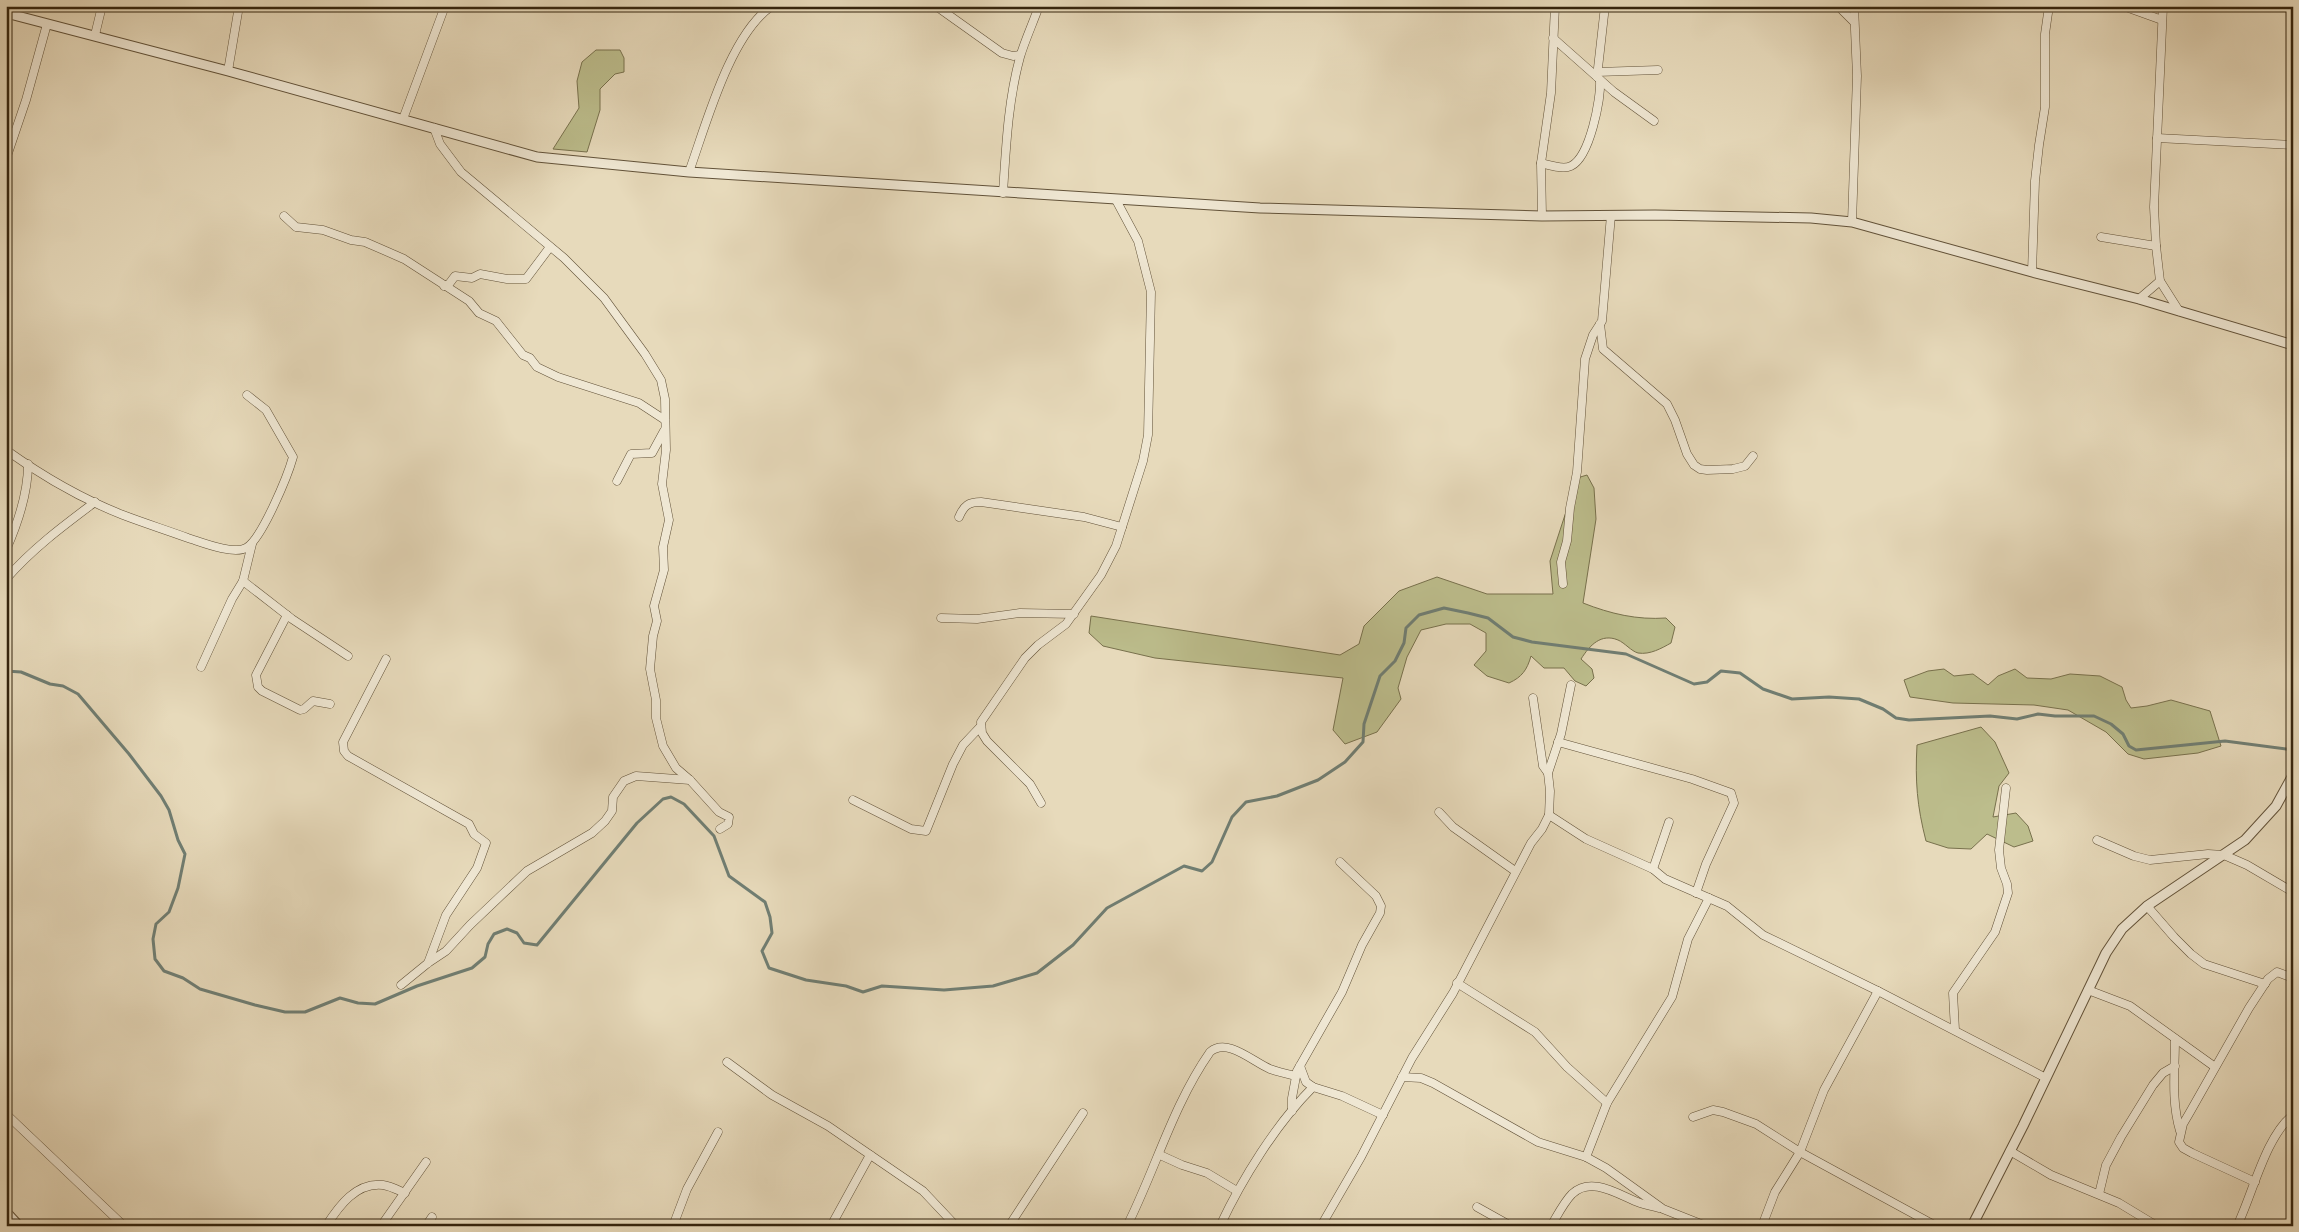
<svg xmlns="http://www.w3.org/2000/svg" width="2299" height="1232" viewBox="0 0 2299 1232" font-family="'EB Garamond',serif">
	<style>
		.green { fill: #bcbd8c; stroke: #78714d }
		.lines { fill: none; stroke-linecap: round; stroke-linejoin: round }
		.stream { stroke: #707e73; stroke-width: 3 }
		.minor-casing { stroke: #625239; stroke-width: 9 }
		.tertiary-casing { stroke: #625239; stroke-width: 11 }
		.minor { stroke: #efe7d3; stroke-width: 8 }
		.tertiary { stroke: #efe7d3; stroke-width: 9 }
	</style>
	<rect width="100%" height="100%" fill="#e7dabb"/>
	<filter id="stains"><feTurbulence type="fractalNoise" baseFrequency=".004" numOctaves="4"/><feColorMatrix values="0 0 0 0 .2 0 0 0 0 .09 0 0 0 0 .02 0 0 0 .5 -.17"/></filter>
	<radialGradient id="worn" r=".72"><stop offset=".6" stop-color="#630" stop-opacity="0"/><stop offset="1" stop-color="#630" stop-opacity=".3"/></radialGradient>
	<!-- green -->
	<g class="green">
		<polygon points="596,50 620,50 624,58 624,72 615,74 600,89 600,110 587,152 553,149 579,108 577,81 582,62"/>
		<path d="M1587 475 1594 488 1596 519 1583 603C1611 614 1637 620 1666 618L1675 627 1671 643C1662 648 1650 655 1638 653 1631 651 1625 643 1618 640 1601 633 1590 645 1581 659L1592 669 1594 678 1586 686 1575 681 1564 668H1544L1531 656C1527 670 1522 677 1509 683L1487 676 1474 665 1486 651V633L1470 624H1446L1421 630 1407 657 1398 688 1401 699 1377 732 1345 744 1333 730 1343 678 1155 658 1103 646 1089 633 1091 616 1340 655 1359 644 1364 626 1399 591 1437 577 1487 594H1553L1550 561 1577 478Z"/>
		<polygon points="1944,669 1954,676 1973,674 1988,685 1998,676 2015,669 2027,678 2051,679 2070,674 2100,676 2122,687 2126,700 2131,708 2147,706 2171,700 2210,711 2221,746 2198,753 2144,759 2128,754 2106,732 2068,710 2034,705 1953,703 1910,697 1904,680 1928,671"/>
		<path d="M1981 727 1995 742 2009 773 1999 786 1993 817 2016 813 2028 826 2033 841 2014 847 1987 834 1971 849 1948 848 1926 841C1917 806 1915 781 1917 745Z"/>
	</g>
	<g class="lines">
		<!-- stream -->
		<polyline class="stream" points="6,671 21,672 50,684 63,686 78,694 129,754 161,796 169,810 178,840 185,854 178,888 169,912 156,924 153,939 155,959 164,971 183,978 200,989 255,1005 285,1012 305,1012 340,998 358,1003 375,1004 417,986 472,968 485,957 488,944 494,934 507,929 517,933 524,943 537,945 637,823 663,799 671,797 684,804 714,836 729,876 765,902 770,917 772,933 762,951 769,968 806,980 846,986 863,992 882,986 944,990 993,986 1037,973 1073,945 1107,908 1184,866 1202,871 1212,862 1232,817 1246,802 1277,796 1318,780 1345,762 1363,742 1364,724 1380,676 1395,661 1404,643 1406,628 1419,615 1444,608 1468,613 1488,618 1513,637 1532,642 1626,654 1694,684 1707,682 1721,671 1740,673 1763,689 1792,699 1829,697 1859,699 1883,709 1896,718 1909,720 1990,716 2017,719 2038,714 2055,716 2094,716 2111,724 2123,734 2129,746 2136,750 2225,741 2293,750"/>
		<!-- minor casing -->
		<g class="minor-casing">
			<g id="minor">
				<polyline points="936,6 1002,53 1013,56 1020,55"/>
				<polyline points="1838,6 1854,22"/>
				<polyline points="2123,6 2162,20"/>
				<polyline points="2163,6 2154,207 2156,246 2160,281 2179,311"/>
				<polyline points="95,35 102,6"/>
				<polyline points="1553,38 1614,92 1654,121"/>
				<polyline points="228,71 239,6"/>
				<polyline points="1597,72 1658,70"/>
				<polyline points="1597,77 1605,6"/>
				<polyline points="403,119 445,6"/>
				<polyline points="434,128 440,144 461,172 564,258 604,298 645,354 661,380 665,399 666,450 662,484 669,520 663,547 664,570 654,606 657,621 653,636 650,669 656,700 656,718 663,746 676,768 690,780 719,812 729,817 728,824 720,829"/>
				<polyline points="2157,138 2293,145"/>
				<polyline points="6,159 26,100 47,24"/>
				<path d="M1541 163C1549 165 1563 170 1571 166 1590 157 1601 99 1600 80"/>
				<path d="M689 172C706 125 730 34 772 6"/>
				<path d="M1003 193C1006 147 1008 101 1020 57 1025 40 1033 23 1039 6"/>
				<polyline points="284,216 296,227 323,230 351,240 365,242 404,259 469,301 479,313 496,321 523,355 530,358 537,367 558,377 639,403 665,420"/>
				<polyline points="1542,216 1541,163 1551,93 1555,6"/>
				<polyline points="1852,222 1857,76 1854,6"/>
				<polyline points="2101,237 2156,246"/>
				<polyline points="2032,272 2035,181 2039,145 2045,107 2045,34 2049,6"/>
				<polyline points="444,286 449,284 455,276 472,278 480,274 507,279 526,279 550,247"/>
				<polyline points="2139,299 2160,281"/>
				<polyline points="1600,324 1603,349 1667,404 1675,420 1687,454 1694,465 1700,469 1707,470 1733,469 1745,466 1753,456"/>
				<path d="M6 450C41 475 82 499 123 515 144 523 166 530 188 538 201 542 233 555 246 548 262 539 288 475 293 457L266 410 247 395"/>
				<polyline points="617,481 631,454 652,453 664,431"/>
				<path d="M959 517C964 505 969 502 981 502L1084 517 1122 527"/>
				<path d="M6 550C18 523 28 494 28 464"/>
				<path d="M6 579C32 549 63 526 95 502"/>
				<polyline points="243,581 292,619 348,656"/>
				<polyline points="1563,584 1561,562 1567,541 1570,508 1577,472 1585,359 1593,335 1602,321 1611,215"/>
				<polyline points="287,615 256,675 258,687 262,691 300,710 304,709 313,701 330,704"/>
				<polyline points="941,618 977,619 1020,613 1074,614"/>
				<polyline points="386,659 343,742 344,751 348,756 469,824 474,834 486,843 477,868 446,915 428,963"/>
				<polyline points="201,667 232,599 243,581 252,544"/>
				<polyline points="1533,698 1543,766 1548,773"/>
				<polyline points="1558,742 1692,779 1731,793 1734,803 1706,864 1696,893"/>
				<polyline points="853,800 911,829 926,831 953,764 963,745 981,726"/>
				<polyline points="1041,803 1030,784 987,741 982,733 981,722 1025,658 1038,645 1066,624 1101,575 1116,546 1143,461 1148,435 1151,292 1138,241 1116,200"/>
				<polyline points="1439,812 1453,827 1515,871"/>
				<polyline points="1549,815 1550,791 1548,773 1561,734 1571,685"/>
				<polyline points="2097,840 2134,856 2150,860 2208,854 2224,855 2247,865 2293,892"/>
				<polyline points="1653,869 1669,822"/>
				<polyline points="2147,906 2174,937 2191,954 2204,964 2265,984"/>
				<polyline points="1457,983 1535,1032 1567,1067 1607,1103"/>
				<polyline points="401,985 428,963 446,951 470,925 527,871 592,833 605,821 612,811 613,797 624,781 636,776 690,780"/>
				<polyline points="2088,990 2130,1006 2215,1067"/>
				<polyline points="1955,1030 1953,993 1995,932 2008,893 2007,884 2001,868 1999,850 2006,788"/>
				<path d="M2175 1039C2175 1071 2171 1100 2180 1131"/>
				<polyline points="727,1062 772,1095 828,1126 923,1191 956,1226"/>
				<polyline points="1300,1066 1306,1082 1313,1087 1342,1096 1383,1115"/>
				<polyline points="1402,1077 1421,1078 1433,1083 1538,1142 1586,1157 1606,1168 1663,1209 1706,1226"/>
				<polyline points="1292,1111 1292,1098 1297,1071 1342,992 1362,945 1380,913 1381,906 1376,896 1340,862"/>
				<polyline points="6,1114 124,1226"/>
				<polyline points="1693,1117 1713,1110 1723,1112 1756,1124 1800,1152 1936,1226"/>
				<polyline points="2010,1151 2051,1175 2119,1203 2157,1226"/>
				<polyline points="1160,1155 1182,1165 1207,1173 1237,1191"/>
				<polyline points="1586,1157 1607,1103 1672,997 1688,939 1709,898"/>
				<polyline points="2255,1182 2192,1153 2183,1148 2179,1142 2183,1124 2190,1112 2249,1008 2268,979 2277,972 2293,978"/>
				<polyline points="2099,1194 2106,1165 2121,1137 2153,1085 2163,1073 2175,1066"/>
				<polyline points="1477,1207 1511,1226"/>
				<path d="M326 1226C339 1206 356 1182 383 1185 390 1186 398 1190 405 1193"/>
				<polyline points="381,1226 426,1162"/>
				<polyline points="426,1226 432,1217"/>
				<polyline points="673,1226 687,1189 718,1132"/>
				<polyline points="831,1226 870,1155"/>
				<polyline points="1009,1226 1083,1113"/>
				<path d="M1127 1226C1156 1168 1173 1105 1210 1052 1227 1037 1253 1062 1270 1069 1278 1072 1287 1074 1296 1076"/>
				<path d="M1220 1226C1242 1179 1276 1124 1313 1087"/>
				<polyline points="1321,1226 1361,1157 1412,1058 1453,993 1531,843 1542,829 1549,815 1586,839 1653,869 1665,879 1727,906 1763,935 1878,991 2046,1078"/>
				<path d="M1551 1226C1557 1216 1564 1202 1572 1194 1592 1175 1620 1196 1640 1203 1646 1205 1653 1206 1659 1208"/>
				<polyline points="1762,1226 1775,1192 1800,1152 1824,1090 1878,991"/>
				<path d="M2237 1226C2252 1196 2266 1135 2293 1115"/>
			</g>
		</g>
		<!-- tertiary casing -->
		<g class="tertiary-casing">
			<g id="tertiary">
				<polyline points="6,13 228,71 537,157 689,172 1260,208 1542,216 1655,215 1811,218 1852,222 2032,272 2139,299 2293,345"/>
				<polyline points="6,1212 19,1226"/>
				<polyline points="1972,1226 2023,1126 2106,953 2122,929 2147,906 2245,840 2276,806 2293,775"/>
			</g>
		</g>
		<!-- minor -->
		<use href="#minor" class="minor"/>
		<!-- tertiary -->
		<use href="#tertiary" class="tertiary"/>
	</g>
	<!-- margin -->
	<rect width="2299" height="1232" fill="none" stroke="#e7dabb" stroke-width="25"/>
	<rect x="8" y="8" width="2284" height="1217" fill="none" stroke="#35250e" stroke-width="2.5"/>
	<rect x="12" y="12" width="2274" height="1207" fill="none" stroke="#35250e"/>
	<rect width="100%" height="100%" filter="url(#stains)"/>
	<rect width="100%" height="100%" fill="url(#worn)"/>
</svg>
